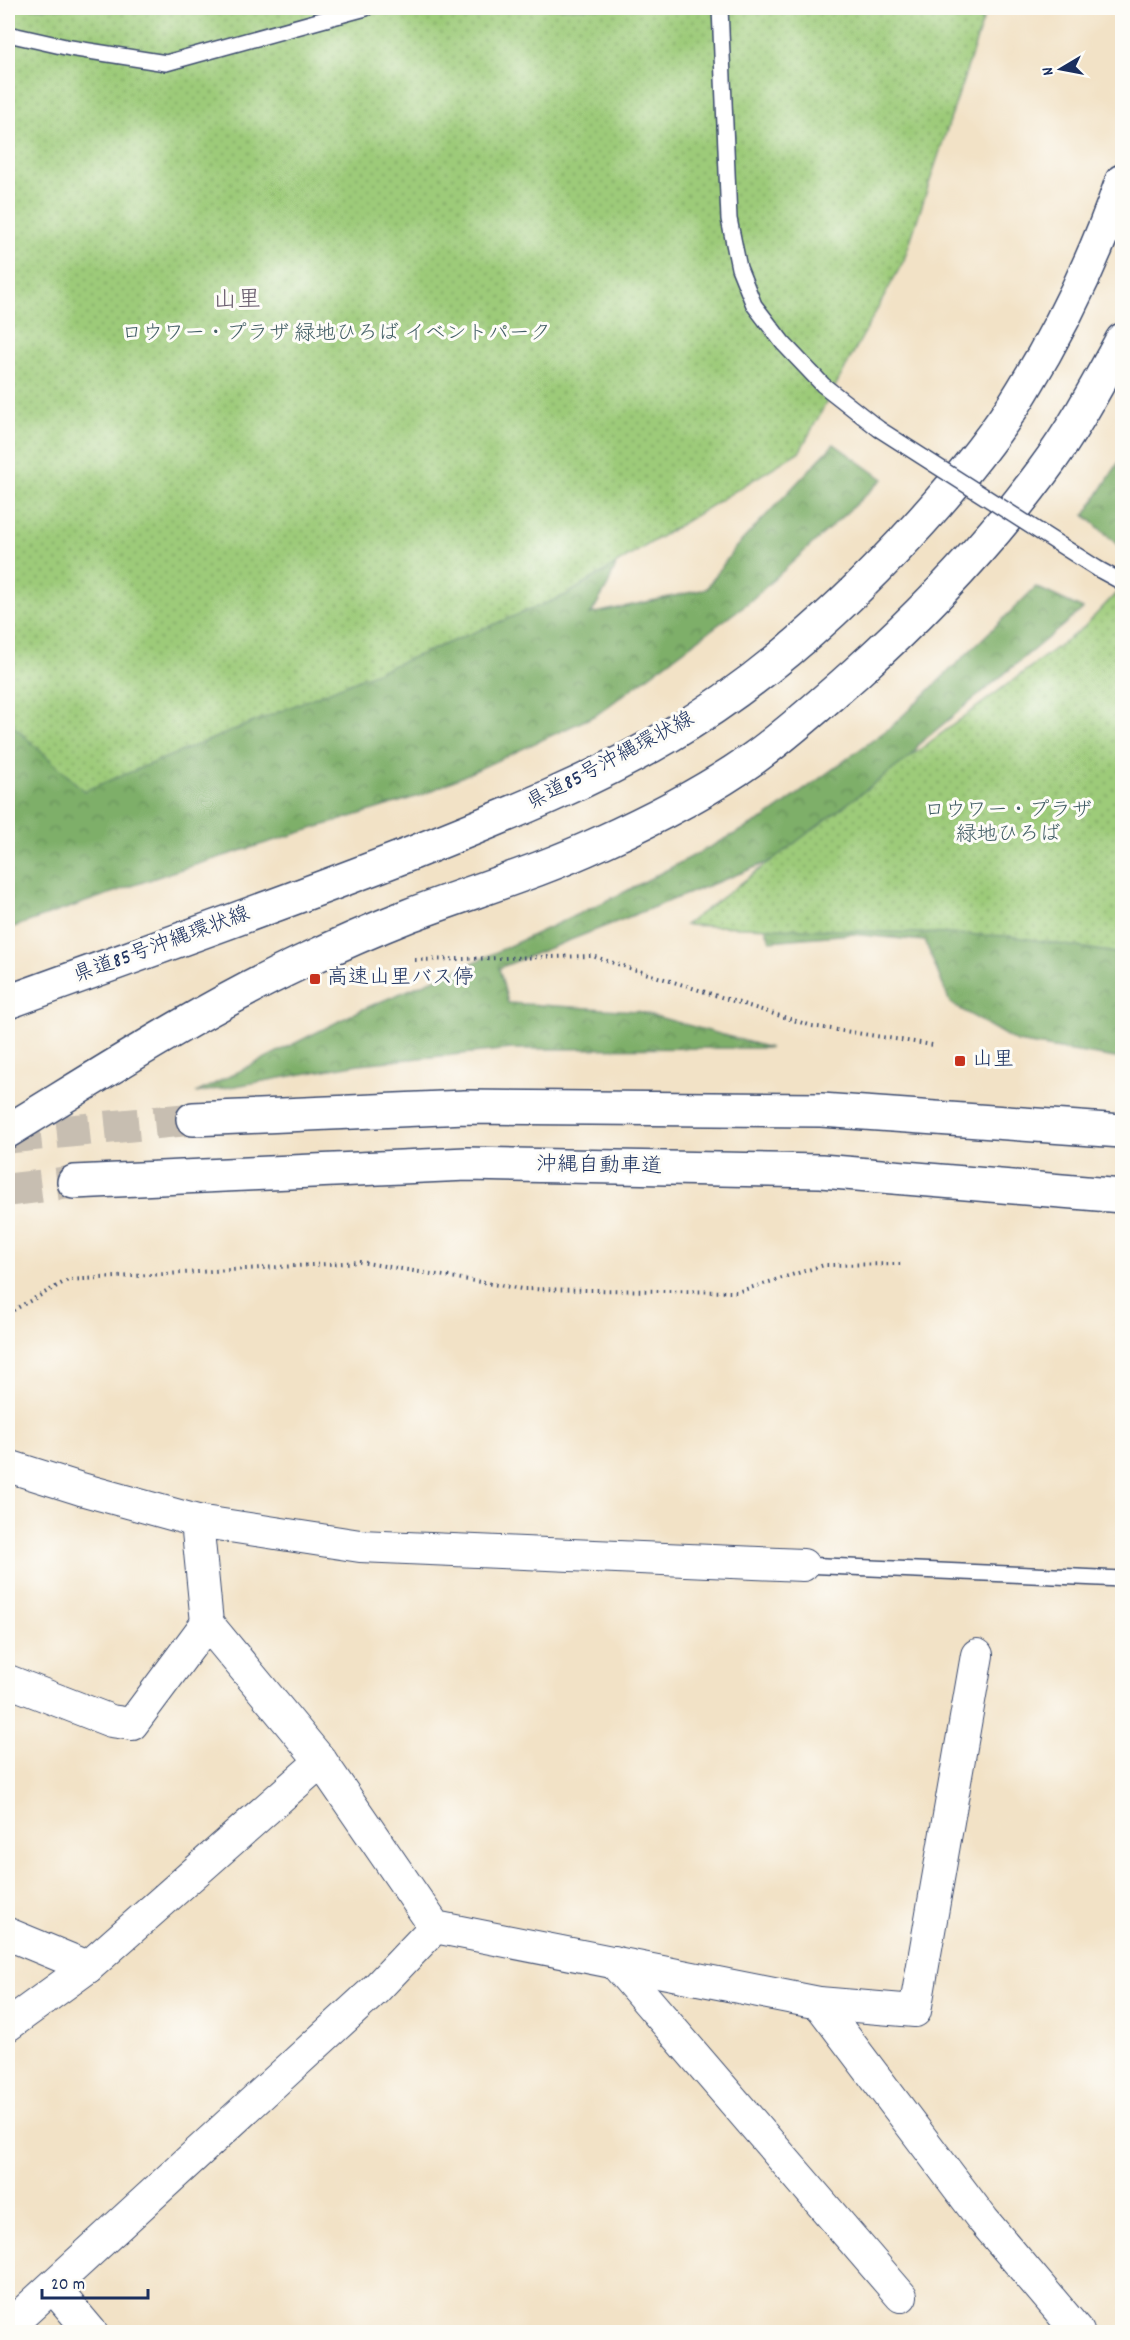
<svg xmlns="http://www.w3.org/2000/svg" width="1130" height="2340" viewBox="0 0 1130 2340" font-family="Dekko,'Klee One',sans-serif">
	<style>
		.forest { fill: url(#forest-crowns); stroke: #4c6f64; stroke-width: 1.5 }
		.park { fill: url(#park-dots); stroke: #5c7d6c; stroke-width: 1.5 }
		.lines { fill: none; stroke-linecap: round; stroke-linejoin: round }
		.highway-tunnel { stroke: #c7beb1; stroke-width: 33; stroke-dasharray: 33 16; stroke-linecap: butt }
		.lane-casing { stroke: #3b4a6e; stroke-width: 18 }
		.street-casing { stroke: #3b4a6e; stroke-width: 34 }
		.primary-casing { stroke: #3b4a6e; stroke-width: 36 }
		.highway-casing { stroke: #3b4a6e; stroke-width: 36 }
		.path { stroke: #3b4a6e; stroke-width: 4; stroke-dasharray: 1.5 4.5; stroke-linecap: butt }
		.lane { stroke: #fff; stroke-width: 15 }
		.street { stroke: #fff; stroke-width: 32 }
		.primary { stroke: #fff; stroke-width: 33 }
		.highway { stroke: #fff; stroke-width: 33 }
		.lane-bridge-casing { stroke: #3b4a6e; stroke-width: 18; stroke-linecap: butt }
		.lane-bridge { stroke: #fff; stroke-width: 15 }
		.poi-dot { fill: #c8321e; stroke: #fdfcf7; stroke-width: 2 }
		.labels { text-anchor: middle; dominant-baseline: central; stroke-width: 6; stroke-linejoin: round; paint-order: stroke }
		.park-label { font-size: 21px; fill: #425e66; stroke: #fdfcf7 }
		.street-label { font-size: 21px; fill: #1b2f5e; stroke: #fdfcf7 }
		.poi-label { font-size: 21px; fill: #1b2f5e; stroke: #fdfcf7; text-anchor: start }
		.quarter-label { font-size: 24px; fill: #695c6d; stroke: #fdfcf7 }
	</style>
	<defs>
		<pattern id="forest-crowns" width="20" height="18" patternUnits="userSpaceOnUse" patternTransform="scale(1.5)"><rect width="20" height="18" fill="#7eaf69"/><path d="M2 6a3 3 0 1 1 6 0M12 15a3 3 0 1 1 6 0" fill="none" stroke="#668f5a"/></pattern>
		<pattern id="park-dots" width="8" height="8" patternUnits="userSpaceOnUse" patternTransform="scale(1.5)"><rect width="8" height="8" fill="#9dcb79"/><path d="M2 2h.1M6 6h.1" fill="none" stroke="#7fa566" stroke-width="1.8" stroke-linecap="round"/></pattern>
	</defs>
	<rect width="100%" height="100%" fill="#fdfcf7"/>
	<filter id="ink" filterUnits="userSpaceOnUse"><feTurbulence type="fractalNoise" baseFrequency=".0167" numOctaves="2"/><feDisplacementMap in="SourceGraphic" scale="12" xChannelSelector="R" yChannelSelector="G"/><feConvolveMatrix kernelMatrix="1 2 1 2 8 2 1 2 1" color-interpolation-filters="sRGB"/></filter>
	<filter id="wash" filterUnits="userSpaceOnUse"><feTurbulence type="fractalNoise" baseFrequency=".008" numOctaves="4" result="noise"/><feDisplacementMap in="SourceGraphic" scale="24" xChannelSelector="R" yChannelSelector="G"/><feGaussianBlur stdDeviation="1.35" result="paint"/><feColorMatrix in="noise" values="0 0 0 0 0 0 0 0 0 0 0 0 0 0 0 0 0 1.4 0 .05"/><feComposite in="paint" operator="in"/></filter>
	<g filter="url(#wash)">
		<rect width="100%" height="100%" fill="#f2e2c6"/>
		<!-- forest -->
		<g class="forest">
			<polygon points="8,296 619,557 608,585 591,614 706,589 735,548 834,444 883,479 749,602 596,715 422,795 172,872 8,929"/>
			<polygon points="1122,457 1122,549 1085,515"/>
			<polygon points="1036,587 1083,609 919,744 885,798 1122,892 1122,1059 1017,1042 950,1003 925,941 851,934 770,941 757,903 789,854 499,968 508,1003 637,1011 770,1048 512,1049 359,1064 196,1093 363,1009 466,966 617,896 765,818 891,727"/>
		</g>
		<!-- park -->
		<g class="park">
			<polygon points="8,8 987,8 904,260 800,451 566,595 84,791 8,721"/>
			<polygon points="1122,587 1122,954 1010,936 685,925 1084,627"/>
		</g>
	</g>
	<g filter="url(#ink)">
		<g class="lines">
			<!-- highway-tunnel -->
			<g class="highway-tunnel">
				<polyline points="8,1137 193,1119"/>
				<polyline points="8,1190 74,1182"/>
			</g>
			<!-- lane casing -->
			<g class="lane-casing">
				<g id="lane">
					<polyline points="720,8 729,219 739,268 754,305 783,343 823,385 879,429"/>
					<polyline points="340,15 366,8"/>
					<polyline points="8,34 70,48 166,63 340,15 337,8"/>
					<polyline points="1098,569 1122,582"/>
					<polyline points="803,1565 1122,1579"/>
				</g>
			</g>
			<!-- street casing -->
			<g class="street-casing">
				<g id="street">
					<polyline points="8,1466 81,1489 197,1521 360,1546 803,1565"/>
					<polyline points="197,1521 207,1623"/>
					<polyline points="8,1681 111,1721 132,1724 207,1623 321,1761 435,1927 819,2003 915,2011 977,1655"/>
					<polyline points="8,1934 88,1967"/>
					<polyline points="614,1962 901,2296"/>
					<polyline points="819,2003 983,2220 1078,2332"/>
					<polyline points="8,2025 88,1967 321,1761"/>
					<polyline points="53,2287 91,2332"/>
					<polyline points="8,2327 375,1990 435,1927"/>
				</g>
			</g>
			<!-- primary casing -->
			<g class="primary-casing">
				<g id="primary">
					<path d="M8 1002C142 953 277 906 410 854 497 819 585 785 667 737 763 681 847 604 921 522 958 481 995 437 1023 390 1063 325 1097 253 1122 181"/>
					<path d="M8 1131C103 1073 198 1011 300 963 336 946 372 930 410 915 473 891 538 872 600 843 653 819 706 792 754 758 790 732 823 702 856 673 925 611 987 546 1042 472 1073 431 1098 384 1122 340"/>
				</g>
			</g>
			<!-- highway casing -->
			<g class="highway-casing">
				<g id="highway">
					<polyline points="193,1119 465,1107 821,1110 1122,1131"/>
					<polyline points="74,1182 467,1164 821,1171 1122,1196"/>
				</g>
			</g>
			<!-- path -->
			<g class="path">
				<polyline points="415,960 592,956 812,1026 933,1045"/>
				<polyline points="8,1313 68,1280 360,1262 522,1289 737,1292 824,1265 902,1264"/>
			</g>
			<!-- lane -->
			<use href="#lane" class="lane"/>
			<!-- street -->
			<use href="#street" class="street"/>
			<!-- primary -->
			<use href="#primary" class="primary"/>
			<!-- highway -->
			<use href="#highway" class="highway"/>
			<!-- lane-bridge casing -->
			<g class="lane-bridge-casing">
				<polyline id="lane-bridge" points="879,429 1098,569"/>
			</g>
			<!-- lane-bridge -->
			<use href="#lane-bridge" class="lane-bridge"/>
		</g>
	</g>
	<!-- markers -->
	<g class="poi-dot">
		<rect x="309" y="973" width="12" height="12" rx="3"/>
		<rect x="954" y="1055" width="12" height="12" rx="3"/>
	</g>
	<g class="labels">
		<!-- park labels -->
		<g class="park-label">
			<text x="336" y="335">ロウワー・プラザ 緑地ひろば イベントパーク</text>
			<text x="1008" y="812">ロウワー・プラザ<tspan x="1008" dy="24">緑地ひろば</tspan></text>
		</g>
		<!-- street labels -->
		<g class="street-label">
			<text transform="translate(611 762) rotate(-28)">県道85号沖縄環状線</text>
			<text transform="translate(162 946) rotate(-20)">県道85号沖縄環状線</text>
			<text transform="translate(599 1167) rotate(1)">沖縄自動車道</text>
		</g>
		<!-- poi labels -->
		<g class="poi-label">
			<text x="327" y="979">高速山里バス停</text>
			<text x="972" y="1061">山里</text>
		</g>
		<!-- quarter labels -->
		<g class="quarter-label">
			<text x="237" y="301">山里</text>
		</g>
	</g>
	<!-- margin -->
	<rect width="1130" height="2340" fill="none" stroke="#fdfcf7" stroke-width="30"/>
	<!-- north arrow -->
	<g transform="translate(1061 69) rotate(260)" stroke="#fdfcf7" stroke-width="4.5" paint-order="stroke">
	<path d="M0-4.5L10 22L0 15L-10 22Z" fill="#1b2f5e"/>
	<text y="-9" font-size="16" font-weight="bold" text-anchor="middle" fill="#1b2f5e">N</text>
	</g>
	<!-- scale -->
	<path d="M42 2289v9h106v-9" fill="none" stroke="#1b2f5e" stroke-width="3"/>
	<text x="51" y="2289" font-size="18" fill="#1b2f5e" stroke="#fdfcf7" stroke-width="4.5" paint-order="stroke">20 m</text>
</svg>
